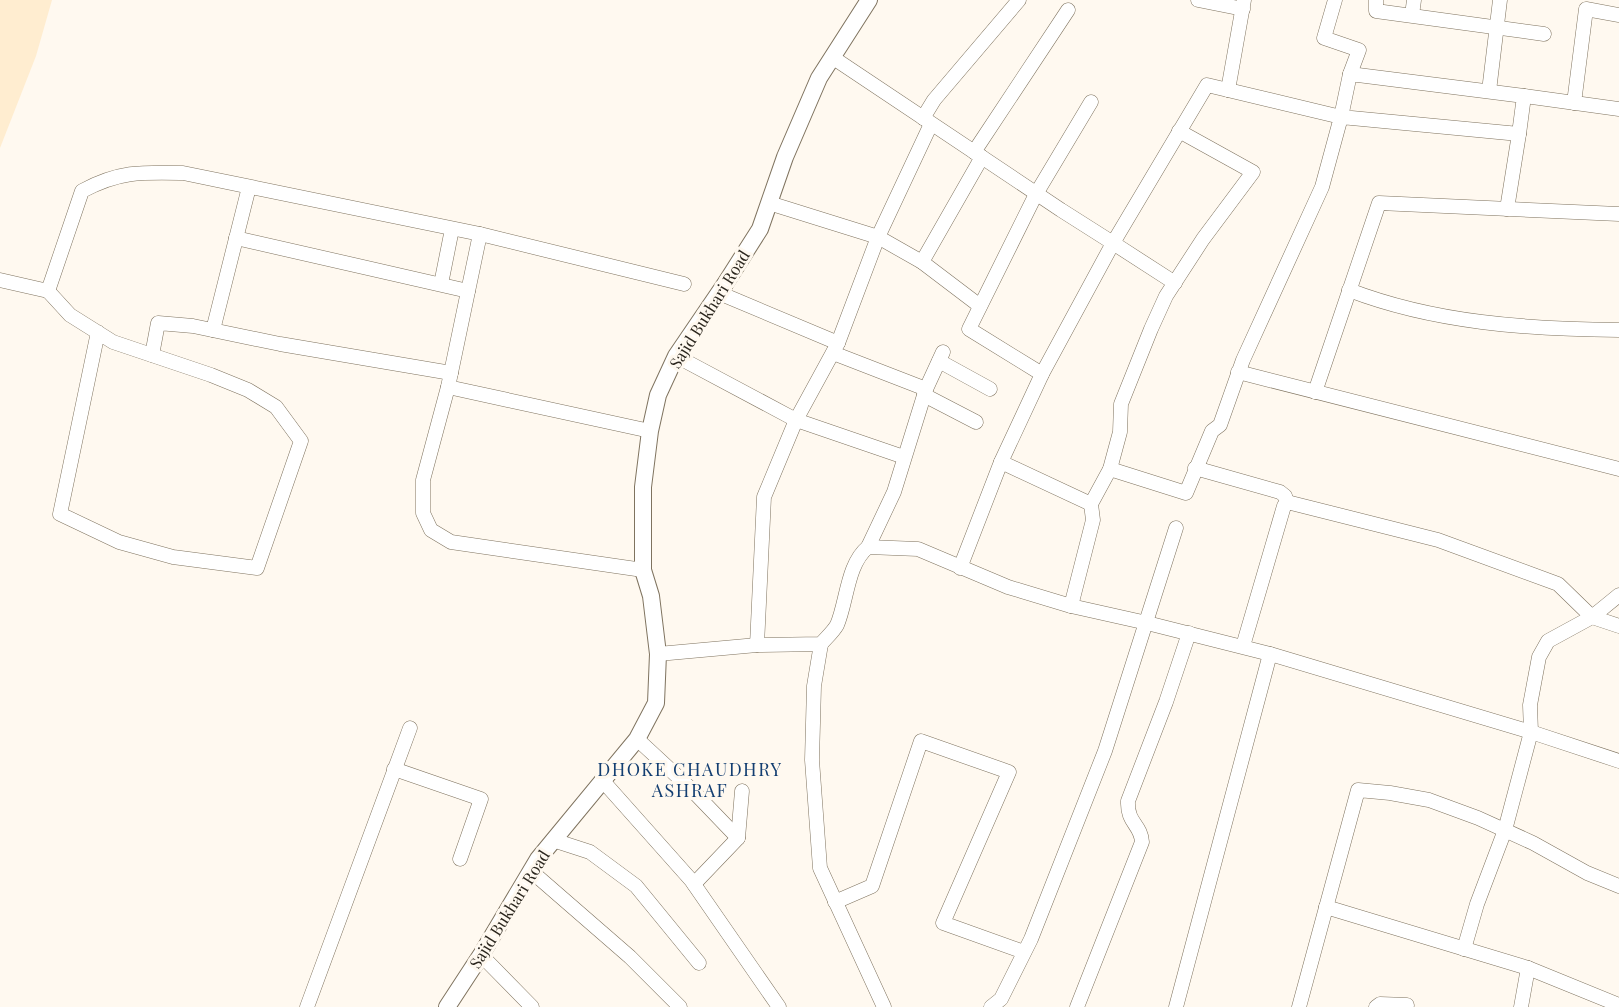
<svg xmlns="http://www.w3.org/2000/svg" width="1619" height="1007" viewBox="0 0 1619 1007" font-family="'Playfair Display',serif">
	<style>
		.built { fill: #ffedd0 }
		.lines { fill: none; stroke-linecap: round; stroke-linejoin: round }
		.minor-casing { stroke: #7f735f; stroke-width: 15 }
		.tertiary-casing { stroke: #7f735f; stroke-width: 18 }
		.minor { stroke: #fff; stroke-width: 14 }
		.tertiary { stroke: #fff; stroke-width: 16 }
		.labels { text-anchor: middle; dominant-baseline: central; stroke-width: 6; stroke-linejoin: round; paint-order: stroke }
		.street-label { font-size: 16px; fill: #2c271f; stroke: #fff9f0 }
		.neighbourhood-label { font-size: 18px; letter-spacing: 1.5px; fill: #133e71; stroke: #fff9f0 }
	</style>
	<rect width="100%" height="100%" fill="#fff9f0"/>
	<!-- built -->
	<polygon class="built" points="0,0 52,0 36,56 0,148"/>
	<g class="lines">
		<!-- minor casing -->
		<g class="minor-casing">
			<g id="minor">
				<polyline points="1198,0 1243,9"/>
				<polyline points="1335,0 1324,38 1359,50 1350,74"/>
				<polyline points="1376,0 1376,11 1544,34"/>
				<polyline points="1412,15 1414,0"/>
				<polyline points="832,57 1061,210 1113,243 1207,85 1341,117 1519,134 1524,96 1350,74 1341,117 1322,187 1243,360 1220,425 1212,431 1186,493 1110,469"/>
				<polyline points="1228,90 1244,0"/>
				<polyline points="1489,91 1500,0"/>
				<polyline points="1524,96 1619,109"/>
				<polyline points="1574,103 1586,9 1619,15"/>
				<polyline points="923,118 934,100 1019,0"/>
				<polyline points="974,152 1068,10"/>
				<polyline points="769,203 878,237 922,262 980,306"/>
				<polyline points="1507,209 1519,134"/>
				<polyline points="480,234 448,387 423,480 423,513 431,530 451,542 643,570"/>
				<polyline points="236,238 468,291"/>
				<polyline points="922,262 982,157"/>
				<path d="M0 280 48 291 82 191C119 171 142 172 183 173L480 234 684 284"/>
				<polyline points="441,284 452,229"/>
				<path d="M1349 290C1435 323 1527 329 1619 330"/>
				<polyline points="48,291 70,315 113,342 211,375 248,390 276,407 301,441 257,568 173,557 119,542 60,514 98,332"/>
				<polyline points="719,293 838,343 878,237 931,124"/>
				<polyline points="213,330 249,187"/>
				<polyline points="833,353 926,389"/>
				<polyline points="152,355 158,323 193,326 280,344 451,373"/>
				<polyline points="676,356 796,420 904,457"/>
				<polyline points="939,361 990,389"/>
				<polyline points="1238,372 1619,469"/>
				<polyline points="1042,374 969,329 1036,194 1091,102"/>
				<polyline points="448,387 650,431"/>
				<polyline points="1315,392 1379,203 1619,214"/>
				<polyline points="924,395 976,422"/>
				<polyline points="1001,462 1091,504"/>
				<polyline points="1195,468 1280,492 1285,496 1287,502"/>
				<polyline points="868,547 894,492 926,389 943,352"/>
				<polyline points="960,568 1001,462 1042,374 1113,243 1175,283"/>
				<polyline points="1071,606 1093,520 1091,504 1110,469 1120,432 1121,404 1151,329 1166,296 1203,239 1253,172 1179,131"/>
				<polyline points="821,644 814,686 812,760 820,868 884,1007"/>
				<polyline points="757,645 764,497 796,420 838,343"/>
				<polyline points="1243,646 1284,506 1287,502 1438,540 1558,584 1592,617 1619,626"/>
				<path d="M658 654 757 645 821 644C826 638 833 632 837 625 847 602 847 564 868 547L918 549 1008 587 1071 606 1147 623 1270 654 1531 732 1619 761"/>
				<polyline points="637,739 690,788 738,838"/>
				<polyline points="394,769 481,799 460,859"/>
				<polyline points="602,780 691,880 779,1007"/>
				<polyline points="553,840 590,852 636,886 699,963"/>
				<polyline points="531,871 630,957 680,1007"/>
				<polyline points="694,884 738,838 742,791"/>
				<polyline points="835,902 872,886 921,741 1009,772 943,923 1024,952"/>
				<polyline points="1326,907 1528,968 1619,1005"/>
				<polyline points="1464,949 1477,904 1505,830 1531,732 1530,705 1539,657 1548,641 1592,617 1619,595"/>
				<polyline points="481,955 532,1007"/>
				<polyline points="307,1007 410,728"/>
				<polyline points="991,1007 1001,999 1031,939 1105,751 1176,528"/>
				<path d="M1077 1007 1142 842C1141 824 1127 824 1128 801L1166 702 1189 633"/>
				<polyline points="1176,1007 1270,654"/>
				<polyline points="1299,1007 1358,790 1390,793 1429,800 1478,818 1533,843 1587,873 1619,886"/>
				<polyline points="1376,1007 1380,1004 1407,1005"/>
				<polyline points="1521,1007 1528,968"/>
			</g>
		</g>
		<!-- tertiary casing -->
		<g class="tertiary-casing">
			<polyline id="tertiary" points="447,1007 481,955 538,859 637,739 656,703 658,654 651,596 643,570 643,487 650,431 658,395 676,356 725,284 760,229 785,157 819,78 869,0"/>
		</g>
		<!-- minor -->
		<use href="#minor" class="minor"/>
		<!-- tertiary -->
		<use href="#tertiary" class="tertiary"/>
	</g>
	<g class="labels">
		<!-- street labels -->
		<g class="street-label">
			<text transform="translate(709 309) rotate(-58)">Sajid Bukhari Road</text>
			<text transform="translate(509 909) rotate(-58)">Sajid Bukhari Road</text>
		</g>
		<!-- neighbourhood labels -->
		<g class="neighbourhood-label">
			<text x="690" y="769">DHOKE CHAUDHRY<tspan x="690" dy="21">ASHRAF</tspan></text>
		</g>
	</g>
</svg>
